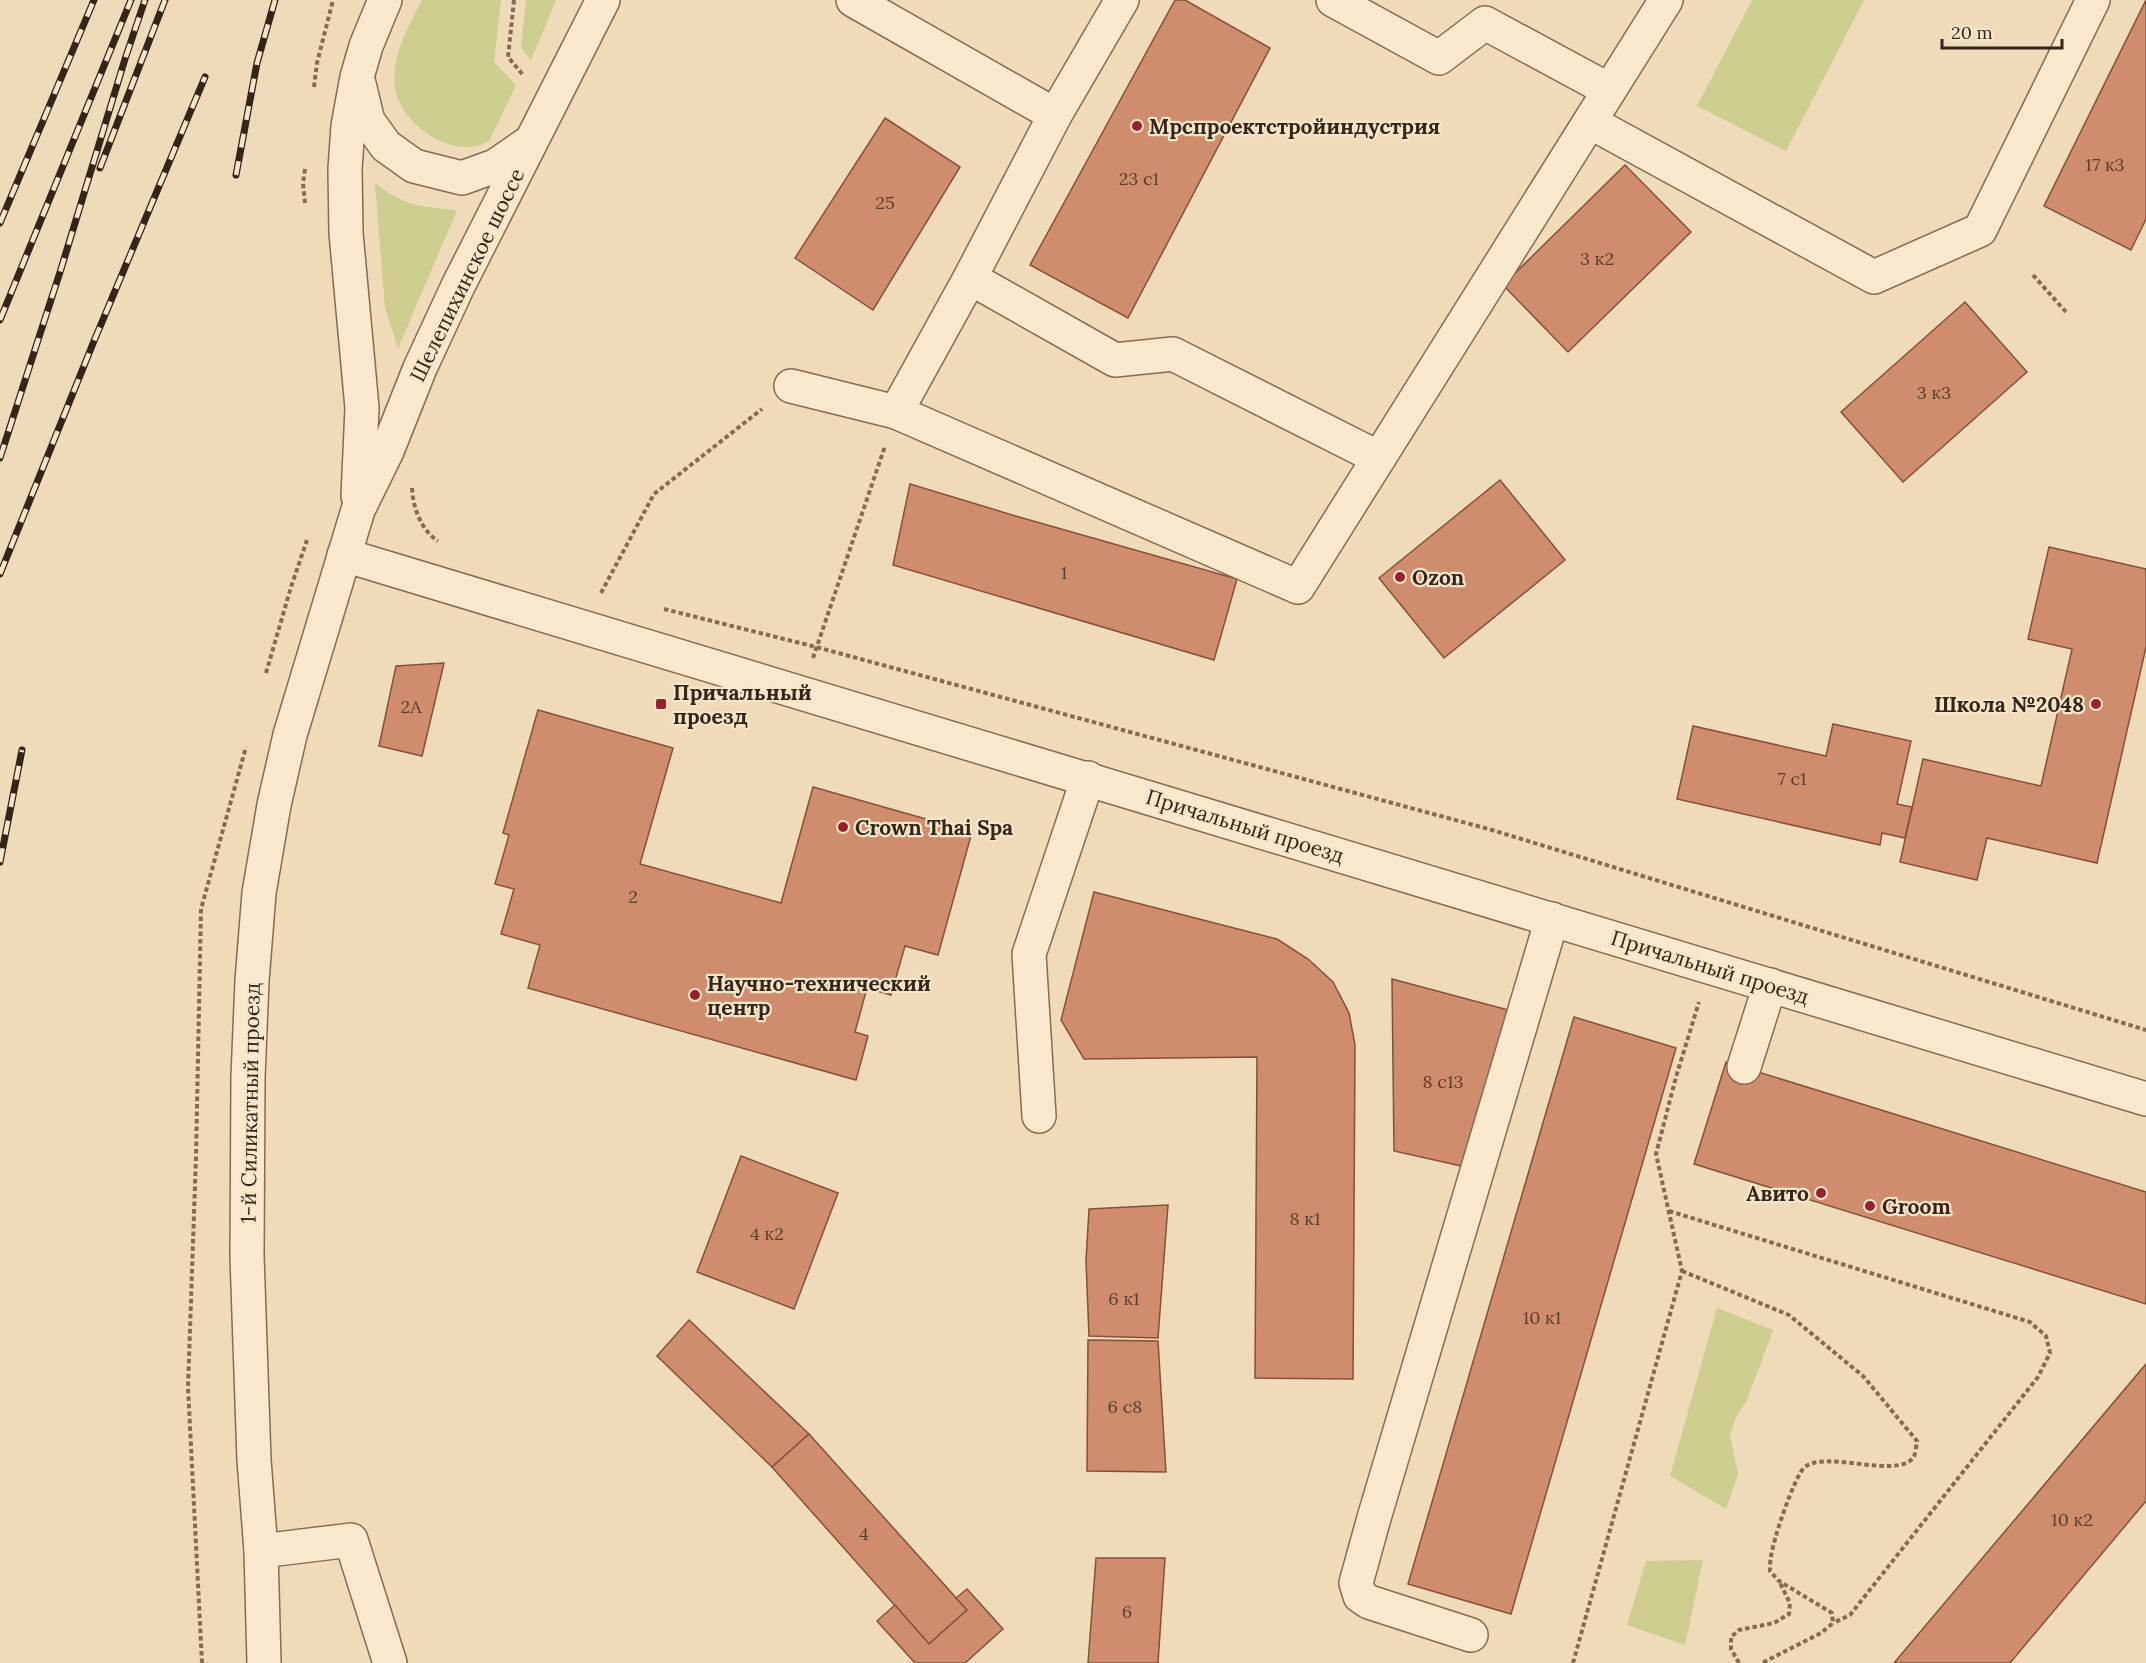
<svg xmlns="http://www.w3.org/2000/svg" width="2146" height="1663" viewBox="0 0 2146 1663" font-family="Lora,serif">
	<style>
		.green { fill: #cccd8e }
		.building { fill: #d08d6d; stroke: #865038; stroke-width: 1.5 }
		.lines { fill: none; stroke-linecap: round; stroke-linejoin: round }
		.minor-casing { stroke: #866a53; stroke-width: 36 }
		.path { stroke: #866a53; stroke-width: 4; stroke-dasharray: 4.5 3; stroke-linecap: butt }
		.minor { stroke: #fae8cc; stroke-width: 33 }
		.rail-casing { stroke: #342419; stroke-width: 7 }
		.rail { stroke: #f7e5c9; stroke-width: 4.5; stroke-dasharray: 14; stroke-linecap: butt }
		.poi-dot { fill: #98212d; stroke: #f7e5c9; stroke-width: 2 }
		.labels { text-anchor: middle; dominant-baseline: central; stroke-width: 4.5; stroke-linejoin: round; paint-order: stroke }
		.number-label { font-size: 18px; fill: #5b3e2e }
		.poi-label { font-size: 21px; font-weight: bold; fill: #342419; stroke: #f7e5c9; text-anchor: start }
		.street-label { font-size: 21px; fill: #342419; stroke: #f7e5c9 }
	</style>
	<rect width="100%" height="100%" fill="#efdab9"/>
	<!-- green -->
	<g class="green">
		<path d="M422 0H501L494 62 516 85 489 141C455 162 399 124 395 87 391 56 409 26 422 0Z"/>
		<polygon points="526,0 556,0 531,60 521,47"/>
		<polygon points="1752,0 1864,0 1786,151 1697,106"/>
		<path d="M375 183C404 206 421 207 457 210L398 348 385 308Z"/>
		<polygon points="1717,1308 1773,1330 1747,1400 1736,1417 1730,1436 1738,1474 1726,1509 1670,1476"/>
		<polygon points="1703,1560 1685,1645 1627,1625 1646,1561"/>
	</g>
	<!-- building -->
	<g class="building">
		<polygon points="1175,0 1185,0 1270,48 1128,318 1030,265"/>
		<polygon points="2146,0 2146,219 2131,250 2044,206"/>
		<polygon points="885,118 960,167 873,310 795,258"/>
		<polygon points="1625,165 1691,232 1568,352 1503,285"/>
		<polygon points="1965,302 2027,372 1903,482 1841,412"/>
		<polygon points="1500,480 1565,560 1444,658 1379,578"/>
		<polygon points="910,484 1019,517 1237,579 1214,660 893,565"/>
		<polygon points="2049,547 2146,569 2146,647 2097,863 1987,838 1977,880 1900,862 1923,759 2041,786 2072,649 2028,639"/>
		<polygon points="444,663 422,756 379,746 396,666"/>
		<polygon points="538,710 673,748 640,864 781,903 813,787 972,832 938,955 905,946 891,995 867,988 855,1032 868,1036 856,1080 528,988 540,945 501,934 514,889 495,884 509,835 503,833"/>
		<polygon points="1833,724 1911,741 1897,804 1912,807 1905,838 1882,833 1880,845 1677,799 1693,726 1826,756"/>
		<polygon points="1094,892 1277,939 1308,959 1333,982 1349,1013 1355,1045 1353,1379 1255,1378 1257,1057 1084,1059 1061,1020"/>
		<polygon points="1392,979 1512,1011 1466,1167 1394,1151"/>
		<polygon points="1574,1017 1676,1048 1511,1614 1408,1584"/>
		<polygon points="1726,1062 2146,1192 2146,1304 1694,1164"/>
		<polygon points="741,1156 838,1193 794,1309 697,1272"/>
		<polygon points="1168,1205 1158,1338 1089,1336 1086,1261 1089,1209"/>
		<polygon points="689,1320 809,1434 772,1467 657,1356"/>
		<polygon points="1088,1340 1158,1341 1166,1472 1087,1471"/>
		<polygon points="2146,1364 2146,1501 2010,1663 1894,1663"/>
		<polygon points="809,1434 967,1610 929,1644 772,1467"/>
		<polygon points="1096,1558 1165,1558 1158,1663 1088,1663"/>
		<polygon points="967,1589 1003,1629 965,1663 915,1663 877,1621 895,1605 929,1644 967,1610 956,1598"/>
	</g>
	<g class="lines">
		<!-- minor casing -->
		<g class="minor-casing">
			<g id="minor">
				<polyline points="853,0 1055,115"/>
				<polyline points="1333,0 1439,58 1485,23 1609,90"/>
				<polyline points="359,84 368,121 386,146 414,166 462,178 495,166 530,142"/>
				<polyline points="1590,122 1874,277 1980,230 2093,0"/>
				<polyline points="970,278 1115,360 1173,354 1379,458"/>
				<polyline points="791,386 896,412 970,278 1055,115 1122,0"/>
				<polyline points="896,412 1298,587 1666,0"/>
				<polyline points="358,496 362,408 346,233 345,169 348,126 357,77 366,46 385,0"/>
				<polyline points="344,555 2146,1099"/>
				<polyline points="1744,1067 1770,985"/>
				<polyline points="1039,1116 1029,954 1088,778"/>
				<polyline points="261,1551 351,1540 390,1663"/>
				<polyline points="1471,1635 1369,1602 1360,1596 1356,1583 1374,1518 1552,919"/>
				<polyline points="264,1663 261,1551 254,1460 247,1256 248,1077 252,981 259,893 274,805 290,735 358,510 387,451 420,368 458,286 603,0"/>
			</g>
		</g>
		<!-- path -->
		<g class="path">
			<polyline points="514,0 508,57 523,75"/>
			<polyline points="314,87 317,63 333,0"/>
			<polyline points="305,169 303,183 305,203"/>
			<polyline points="2033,275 2066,312"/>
			<path d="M412 488C413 508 421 530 438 541"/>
			<polyline points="601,593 654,494 762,409"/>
			<polyline points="664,609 816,647 1492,830 2146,1030"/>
			<polyline points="813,658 885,446"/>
			<polyline points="266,673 291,587 307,540"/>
			<polyline points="1669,1211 2030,1322 2046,1336 2050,1353 2038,1377 1850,1615 1833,1623"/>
			<path d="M1682 1271 1789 1315 1863 1376 1917 1441C1916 1446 1916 1454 1913 1458 1896 1479 1825 1450 1805 1467 1795 1474 1772 1543 1771 1557 1770 1561 1770 1566 1770 1571L1779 1581 1832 1613 1833 1623 1821 1633 1762 1663"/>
			<polyline points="202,1663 188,1387 196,1156 201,909 246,747"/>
			<polyline points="1573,1663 1682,1271 1656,1154 1676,1077 1699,1002"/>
			<polyline points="1739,1663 1731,1649 1731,1637 1739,1630 1774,1623 1789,1614 1790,1603 1780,1583"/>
		</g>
		<!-- minor -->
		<use href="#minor" class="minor"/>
		<!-- rail casing -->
		<g class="rail-casing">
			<g id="rail">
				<polyline points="100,168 165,0"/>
				<polyline points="236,175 257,63 275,0"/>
				<polyline points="0,223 94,0"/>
				<polyline points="0,320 131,0"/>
				<polyline points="0,458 61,269 125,59 145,0"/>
				<polyline points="0,574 94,341 205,77"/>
				<polyline points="0,862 22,750"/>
			</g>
		</g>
		<!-- rail -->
		<use href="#rail" class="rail"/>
	</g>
	<!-- markers -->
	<g class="poi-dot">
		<circle cx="1137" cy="126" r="6"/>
		<circle cx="1400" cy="577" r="6"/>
		<rect x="655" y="698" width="12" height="12" rx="3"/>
		<circle cx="2096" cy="704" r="6"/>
		<circle cx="843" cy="827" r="6"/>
		<circle cx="695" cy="995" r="6"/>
		<circle cx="1821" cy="1193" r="6"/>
		<circle cx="1870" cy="1206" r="6"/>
	</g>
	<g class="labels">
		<!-- number labels -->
		<g class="number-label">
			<text x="2105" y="164">17 к3</text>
			<text x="1139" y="178">23 c1</text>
			<text x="885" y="202">25</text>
			<text x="1597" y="258">3 к2</text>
			<text x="1934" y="392">3 к3</text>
			<text x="1064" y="572">1</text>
			<text x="411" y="706">2А</text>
			<text x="1792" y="778">7 с1</text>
			<text x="633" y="896">2</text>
			<text x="1443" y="1081">8 с13</text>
			<text x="1305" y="1218">8 к1</text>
			<text x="767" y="1233">4 к2</text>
			<text x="1124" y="1298">6 к1</text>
			<text x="1542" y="1317">10 к1</text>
			<text x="1125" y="1406">6 с8</text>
			<text x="2072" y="1519">10 к2</text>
			<text x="864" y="1533">4</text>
			<text x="1127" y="1611">6</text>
		</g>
		<!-- poi labels -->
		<g class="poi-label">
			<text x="1149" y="126">Мрспроектстройиндустрия</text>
			<text x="1412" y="577">Ozon</text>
			<text x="673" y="692">Причальный<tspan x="673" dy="24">проезд</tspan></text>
			<text x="2084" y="704" text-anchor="end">Школа №2048</text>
			<text x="855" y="827">Crown Thai Spa</text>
			<text x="707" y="983">Научно-технический<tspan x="707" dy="24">центр</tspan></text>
			<text x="1809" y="1193" text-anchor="end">Авито</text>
			<text x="1882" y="1206">Groom</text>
		</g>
		<!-- street labels -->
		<g class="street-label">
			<text transform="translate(467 275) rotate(-64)">Шелепихинское шоссе</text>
			<text transform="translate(1245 826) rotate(17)">Причальный проезд</text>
			<text transform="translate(1710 967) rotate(17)">Причальный проезд</text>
			<text transform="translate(250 1103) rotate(-89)">1-й Силикатный проезд</text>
		</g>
	</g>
	<!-- scale -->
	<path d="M1942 39v9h120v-9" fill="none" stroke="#342419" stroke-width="3"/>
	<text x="1951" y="39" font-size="18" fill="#342419" stroke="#f7e5c9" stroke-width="4.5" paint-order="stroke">20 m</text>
</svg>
